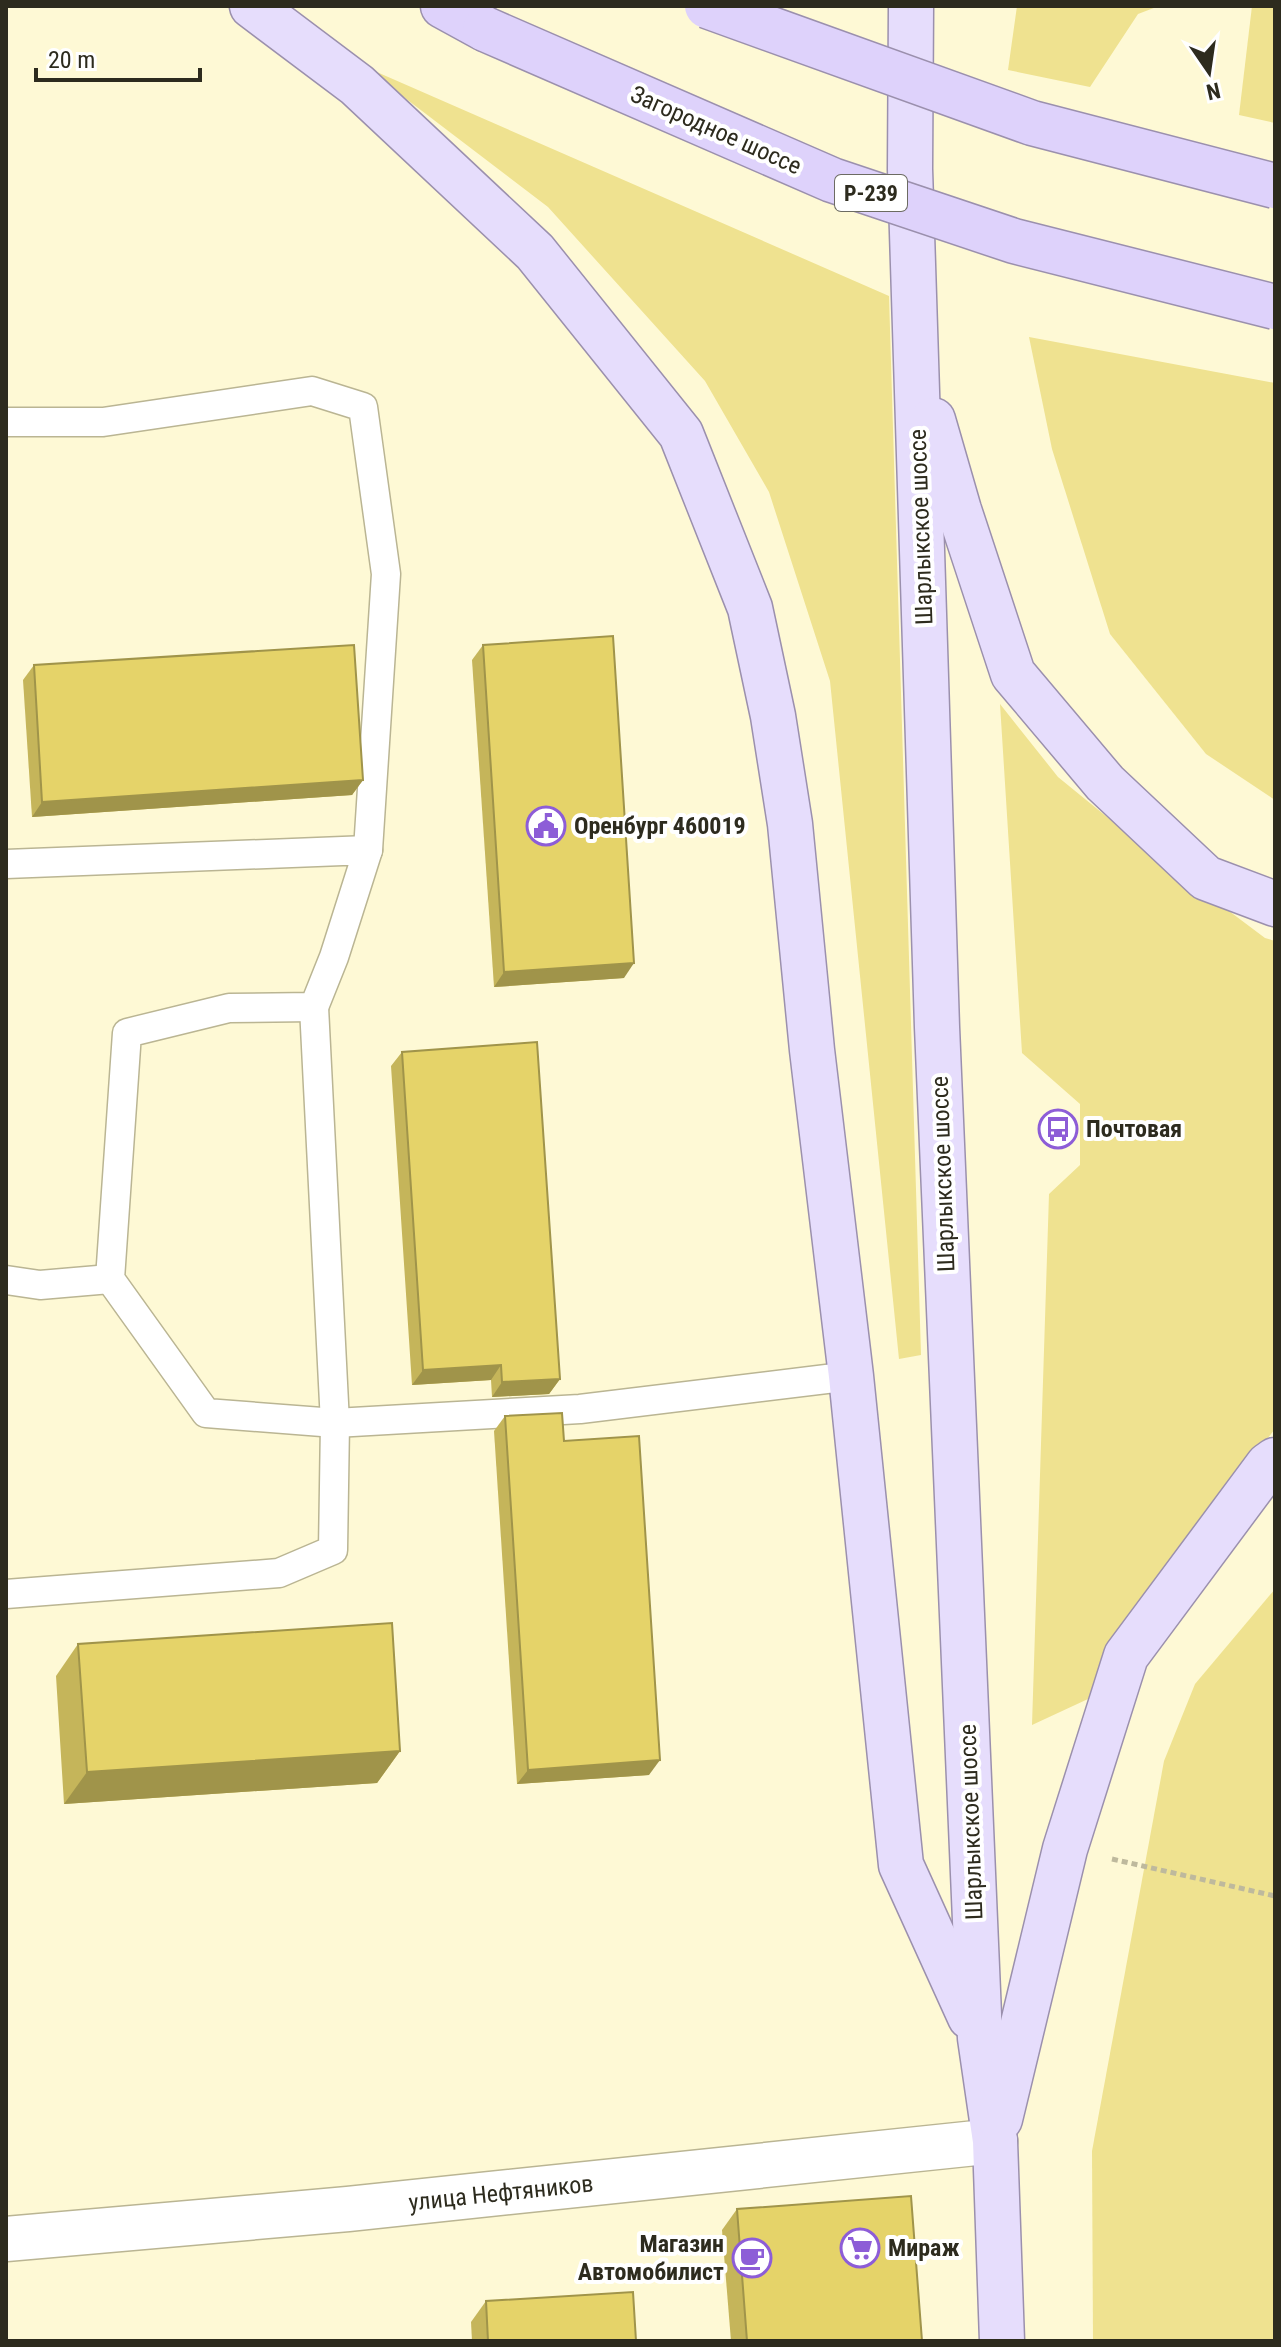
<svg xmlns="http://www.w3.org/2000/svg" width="1281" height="2347" viewBox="0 0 1281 2347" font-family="'Roboto Condensed',sans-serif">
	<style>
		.green { fill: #efe290 }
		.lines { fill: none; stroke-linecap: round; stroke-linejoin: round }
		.service-casing { stroke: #bab593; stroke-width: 31 }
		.minor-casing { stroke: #bab593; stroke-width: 47 }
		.primary-casing { stroke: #9b90ad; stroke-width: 47 }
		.trunk-casing { stroke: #9b90ad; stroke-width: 47 }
		.path { stroke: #beb99d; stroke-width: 5; stroke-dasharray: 6 4; stroke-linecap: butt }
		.service { stroke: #fff; stroke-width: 28 }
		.minor { stroke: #fff; stroke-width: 44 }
		.primary { stroke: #e6ddfc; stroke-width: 44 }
		.trunk { stroke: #ded2fb; stroke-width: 44 }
		.trunk-bridge-casing { stroke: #9b90ad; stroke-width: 47; stroke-linecap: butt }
		.trunk-bridge { stroke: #ded2fb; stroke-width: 44 }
		.wall { fill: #c5b55a }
		.shaded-wall { fill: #a0944a }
		.building { fill: #e5d369; stroke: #a0944a; stroke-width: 2 }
		.labels { text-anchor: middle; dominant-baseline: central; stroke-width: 8; stroke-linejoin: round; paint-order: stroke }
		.shield { fill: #fff; stroke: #6c6b62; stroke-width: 2 }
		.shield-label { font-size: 22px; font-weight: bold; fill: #2d2b1e }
		.street-label { font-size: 24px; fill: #2d2b1e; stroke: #fff }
		.poi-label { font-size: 24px; font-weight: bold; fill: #2d2b1e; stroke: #fff; text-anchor: start }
	</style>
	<rect width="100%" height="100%" fill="#fef9d5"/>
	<!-- green -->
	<g class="green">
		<polygon points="1017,6 1159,6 1138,14 1090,87 1008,70"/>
		<polygon points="1252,6 1275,6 1275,123 1239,115"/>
		<polygon points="363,66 889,296 921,1355 899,1359 830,681 769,492 705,381 548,207"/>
		<polygon points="1029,337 1275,383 1275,800 1206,754 1110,634 1052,449"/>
		<polygon points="1000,704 1058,777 1145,848 1265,938 1275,941 1275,1429 1158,1578 1088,1699 1032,1725 1049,1194 1080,1165 1080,1104 1022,1053"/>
		<polygon points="1275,1589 1275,2341 1093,2341 1092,2151 1164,1761 1195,1684"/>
	</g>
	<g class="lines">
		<!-- service casing -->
		<g class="service-casing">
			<g id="service">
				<polyline points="6,422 103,422 312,391 363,407 386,574 368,850"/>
				<polyline points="6,864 368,850 334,957 314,1007 229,1008 127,1033 110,1279 206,1413 335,1423 580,1409 851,1376"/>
				<polyline points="6,1280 40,1285 110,1279"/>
				<polyline points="6,1594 279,1573 333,1550 335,1423 314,1007"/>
			</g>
		</g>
		<!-- minor casing -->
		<g class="minor-casing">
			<polyline id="minor" points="6,2239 348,2209 995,2141"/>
		</g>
		<!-- primary casing -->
		<g class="primary-casing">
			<g id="primary">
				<polyline points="252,6 357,85 535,252 681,434 750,608 773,716 790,824 812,1050 851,1376 901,1865 970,2017"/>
				<polyline points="911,6 910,169 937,1027 980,2038 995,2141 1002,2341"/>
				<polyline points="933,420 959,510 1013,674 1105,783 1206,878 1275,904"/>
				<polyline points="1000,2119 1065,1849 1126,1656 1268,1465 1275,1460"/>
			</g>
		</g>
		<!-- trunk casing -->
		<g class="trunk-casing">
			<polyline id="trunk" points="443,6 485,29"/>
		</g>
		<!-- path -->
		<polyline class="path" points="1112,1859 1275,1896"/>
		<!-- service -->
		<use href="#service" class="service"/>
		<!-- minor -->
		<use href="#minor" class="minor"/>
		<!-- primary -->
		<use href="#primary" class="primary"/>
		<!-- trunk -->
		<use href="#trunk" class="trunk"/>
		<!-- trunk-bridge casing -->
		<g class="trunk-bridge-casing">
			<g id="trunk-bridge">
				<polyline points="707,6 1032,123 1275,186"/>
				<polyline points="485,29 832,180 1014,241 1275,307"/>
			</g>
		</g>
		<!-- trunk-bridge -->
		<use href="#trunk-bridge" class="trunk-bridge"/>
	</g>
	<!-- wall -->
	<g class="wall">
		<polygon points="483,645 624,978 494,987 472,660"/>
		<polygon points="34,665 363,780 352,795 32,817 23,680"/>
		<polygon points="402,1052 560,1379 549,1394 492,1397 491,1380 412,1385 391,1066"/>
		<polygon points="505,1416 564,1441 649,1775 517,1784 494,1431"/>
		<polygon points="78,1644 400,1751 377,1783 64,1804 56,1676"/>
		<polygon points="737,2209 922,2341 731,2341 722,2230"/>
		<polygon points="486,2301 636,2341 472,2341 471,2322"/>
	</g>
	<!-- shaded-wall -->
	<g class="shaded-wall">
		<polygon points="363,780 352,795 32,817 42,802"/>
		<polygon points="634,963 624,978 494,987 504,972"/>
		<polygon points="501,1365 491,1380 412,1385 423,1370"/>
		<polygon points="560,1379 549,1394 492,1397 502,1382"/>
		<polygon points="400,1751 377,1783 64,1804 87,1772"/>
		<polygon points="660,1760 649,1775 517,1784 528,1770"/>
	</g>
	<!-- building -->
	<g class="building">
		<polygon points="613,636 634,963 504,972 483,645"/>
		<polygon points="354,645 363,780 42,802 34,665"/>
		<polygon points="537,1042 560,1379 502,1382 501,1365 423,1370 402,1052"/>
		<polygon points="562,1413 564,1441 639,1436 660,1760 528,1770 505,1416"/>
		<polygon points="392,1623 400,1751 87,1772 78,1644"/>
		<polygon points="911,2196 922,2341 747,2341 737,2209"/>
		<polygon points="633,2292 636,2341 488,2341 486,2301"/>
	</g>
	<!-- icons -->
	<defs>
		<g id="civic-ring" transform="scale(2)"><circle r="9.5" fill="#fff" stroke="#8d5dd7" stroke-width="1.5"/><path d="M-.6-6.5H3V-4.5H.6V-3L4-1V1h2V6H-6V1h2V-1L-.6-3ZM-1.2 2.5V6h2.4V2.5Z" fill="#8d5dd7"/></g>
		<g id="bus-ring" transform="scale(2)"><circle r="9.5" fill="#fff" stroke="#8d5dd7" stroke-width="1.5"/><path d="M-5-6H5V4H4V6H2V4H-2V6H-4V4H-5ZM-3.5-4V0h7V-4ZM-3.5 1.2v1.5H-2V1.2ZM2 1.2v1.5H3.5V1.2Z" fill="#8d5dd7"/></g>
		<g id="supermarket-ring" transform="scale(2)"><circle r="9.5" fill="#fff" stroke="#8d5dd7" stroke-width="1.5"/><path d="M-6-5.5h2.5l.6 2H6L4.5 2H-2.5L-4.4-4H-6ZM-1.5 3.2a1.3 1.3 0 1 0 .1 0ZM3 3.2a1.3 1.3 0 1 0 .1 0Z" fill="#8d5dd7"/></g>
		<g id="cafe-ring" transform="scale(2)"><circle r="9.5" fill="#fff" stroke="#8d5dd7" stroke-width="1.5"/><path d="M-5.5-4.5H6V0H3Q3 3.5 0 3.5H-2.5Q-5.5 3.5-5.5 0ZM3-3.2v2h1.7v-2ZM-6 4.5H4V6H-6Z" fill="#8d5dd7"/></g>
	</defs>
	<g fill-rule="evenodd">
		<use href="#civic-ring" x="546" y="826"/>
		<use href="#bus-ring" x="1058" y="1129"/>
		<use href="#supermarket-ring" x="860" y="2248"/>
		<use href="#cafe-ring" x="752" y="2258"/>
	</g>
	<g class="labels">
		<!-- shield labels -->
		<rect class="shield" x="835" y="175" width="72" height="36" rx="6"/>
		<g class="shield-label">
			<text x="871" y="193">Р-239</text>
		</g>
		<!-- street labels -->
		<g class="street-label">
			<text transform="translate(716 130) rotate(24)">Загородное шоссе</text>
			<text transform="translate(921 527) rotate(-92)">Шарлыкское шоссе</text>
			<text transform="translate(943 1174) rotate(-92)">Шарлыкское шоссе</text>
			<text transform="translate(971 1822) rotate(-92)">Шарлыкское шоссе</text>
			<text transform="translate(501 2193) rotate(-6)">улица Нефтяников</text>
		</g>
		<!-- poi labels -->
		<g class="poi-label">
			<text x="574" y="826">Оренбург 460019</text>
			<text x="1086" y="1129">Почтовая</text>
			<text x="724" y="2244" text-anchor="end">Магазин<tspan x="724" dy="28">Автомобилист</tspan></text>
			<text x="888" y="2248">Мираж</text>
		</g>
	</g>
	<!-- border -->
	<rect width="1281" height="2347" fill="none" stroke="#2d2b1e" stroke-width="16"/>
	<!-- north arrow -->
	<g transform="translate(1209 72) rotate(167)" stroke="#ffffff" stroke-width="6" paint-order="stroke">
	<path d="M0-6L14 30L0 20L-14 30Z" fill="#2d2b1e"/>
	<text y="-12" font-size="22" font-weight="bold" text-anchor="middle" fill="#2d2b1e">N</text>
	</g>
	<!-- scale -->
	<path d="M36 68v12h164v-12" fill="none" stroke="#2d2b1e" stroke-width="4"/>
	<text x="48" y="68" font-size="24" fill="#2d2b1e" stroke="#ffffff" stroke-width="6" paint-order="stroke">20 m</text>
</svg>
